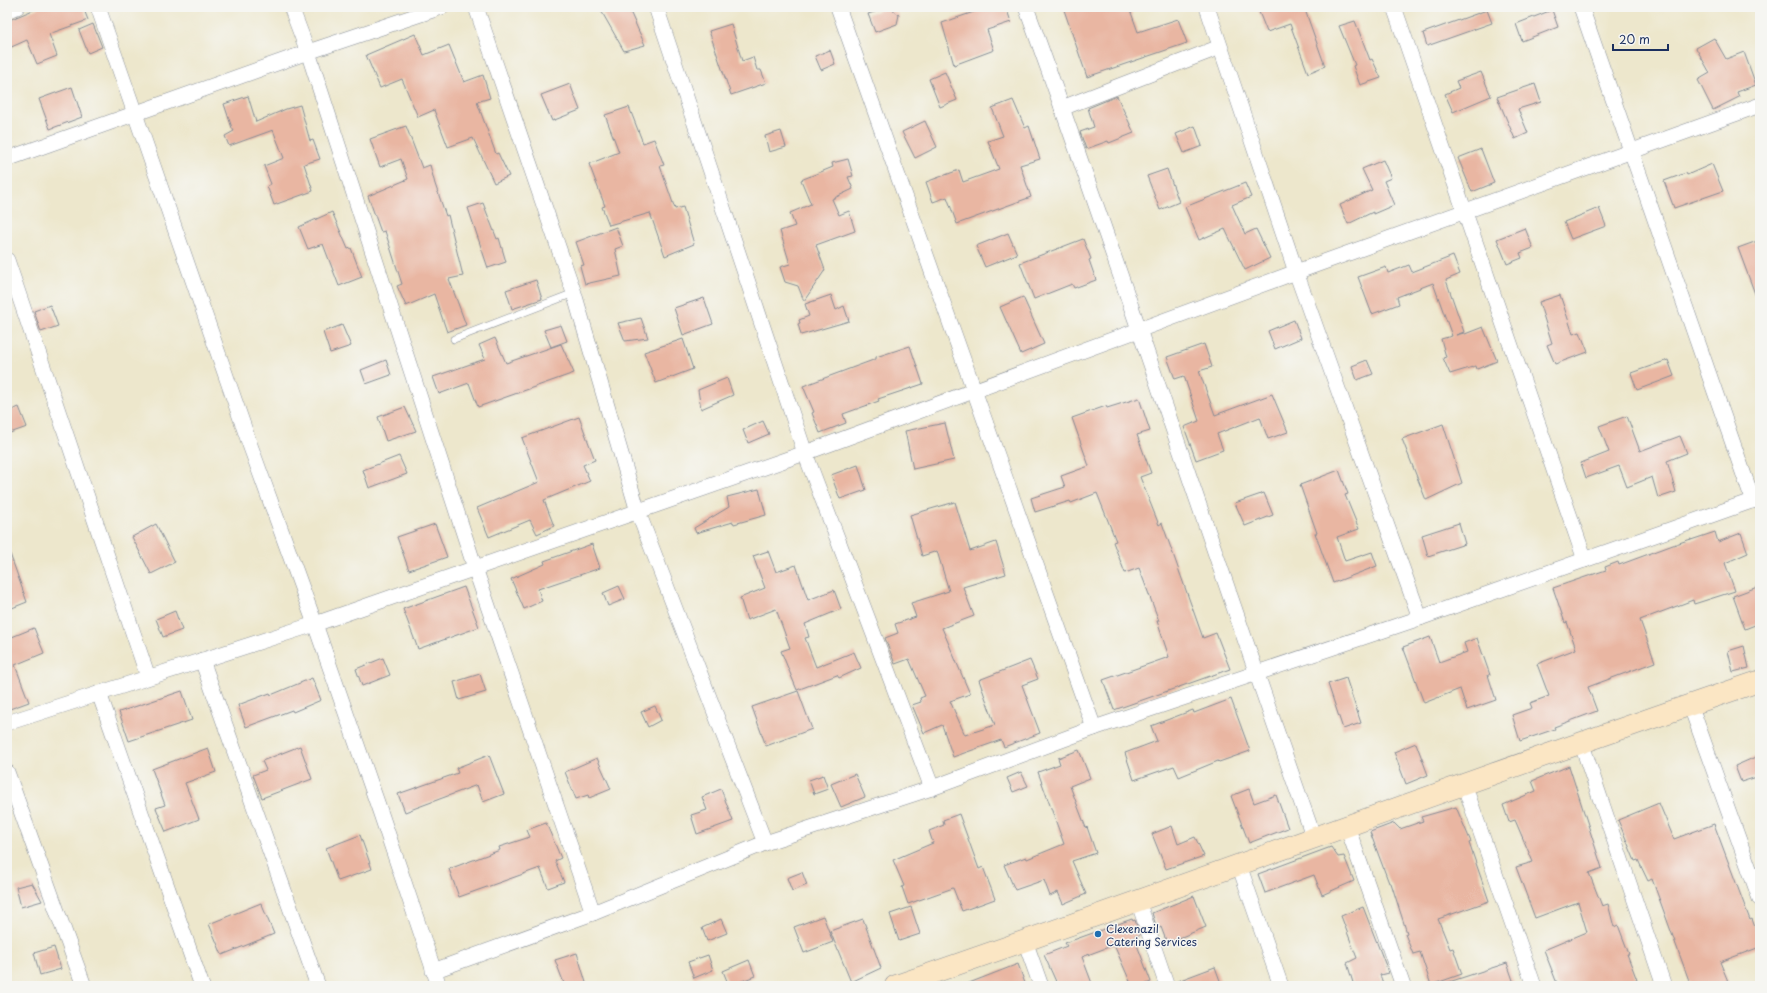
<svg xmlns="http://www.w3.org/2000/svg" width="1767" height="993" viewBox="0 0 1767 993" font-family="'Playpen Sans',sans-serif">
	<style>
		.building { fill: #e9b6a2 }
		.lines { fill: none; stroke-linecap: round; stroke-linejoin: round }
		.lane-casing { stroke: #848b95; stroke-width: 8 }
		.street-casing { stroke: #848b95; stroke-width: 16 }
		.secondary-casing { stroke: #848b95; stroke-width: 22 }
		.lane { stroke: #fff; stroke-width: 7 }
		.street { stroke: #fff; stroke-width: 15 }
		.secondary { stroke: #fbe6c4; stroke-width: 21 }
		.poi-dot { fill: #1f6fb2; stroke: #f6f6f2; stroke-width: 1.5 }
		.labels { text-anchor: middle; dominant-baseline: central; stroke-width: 3; stroke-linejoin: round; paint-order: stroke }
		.poi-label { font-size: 11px; fill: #1b2f5e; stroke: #f6f6f2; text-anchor: start }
	</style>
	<rect width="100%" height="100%" fill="#f6f6f2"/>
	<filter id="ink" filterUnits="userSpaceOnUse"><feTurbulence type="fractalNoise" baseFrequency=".025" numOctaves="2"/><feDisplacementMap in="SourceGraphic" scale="8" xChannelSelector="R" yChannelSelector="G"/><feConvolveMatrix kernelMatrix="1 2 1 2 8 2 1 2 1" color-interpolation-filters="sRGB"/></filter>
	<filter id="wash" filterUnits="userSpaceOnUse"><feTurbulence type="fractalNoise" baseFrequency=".012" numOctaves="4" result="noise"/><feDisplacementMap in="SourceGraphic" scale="16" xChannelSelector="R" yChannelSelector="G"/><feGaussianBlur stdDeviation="0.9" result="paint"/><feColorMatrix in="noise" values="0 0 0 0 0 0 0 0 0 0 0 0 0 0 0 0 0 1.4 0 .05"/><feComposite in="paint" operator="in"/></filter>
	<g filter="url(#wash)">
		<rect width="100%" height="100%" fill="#ede7cc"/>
		<g id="blocks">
			<!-- building -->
			<g class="building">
				<polygon points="40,7 83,7 88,20 49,34 57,56 37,64 27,40 7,49 7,21"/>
				<polygon points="599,7 628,7 645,45 624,51"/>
				<polygon points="890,7 899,15 897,24 875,32 868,14"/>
				<polygon points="988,7 1006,7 1011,22 987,30 994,50 954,65 942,23"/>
				<polygon points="1063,7 1129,7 1138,32 1178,19 1187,43 1087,77"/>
				<polygon points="1257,7 1304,7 1325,66 1308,73 1290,24 1267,32"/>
				<polygon points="1487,10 1492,23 1427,46 1423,33"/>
				<polygon points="1552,10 1558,27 1522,41 1516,24"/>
				<polygon points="1355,21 1370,60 1372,59 1381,78 1360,85 1353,66 1355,65 1339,26"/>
				<polygon points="93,24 102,47 88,53 79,30"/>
				<polygon points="731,24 742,61 753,57 757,70 761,70 766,83 731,95 709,31"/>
				<polygon points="415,34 424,55 449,45 464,82 483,75 490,98 477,102 496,154 498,153 509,176 494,183 473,138 448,147 434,110 418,117 402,79 380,88 366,55"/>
				<polygon points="1714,38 1726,59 1744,52 1756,85 1737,92 1739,97 1713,110 1698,80 1710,73 1696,48"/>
				<polygon points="830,50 835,64 821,70 815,56"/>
				<polygon points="945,72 957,100 940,107 929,79"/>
				<polygon points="1481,72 1491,96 1453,112 1445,94 1459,88 1456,81"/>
				<polygon points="570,84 580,110 552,121 541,95"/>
				<polygon points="1535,84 1541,102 1518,109 1528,133 1515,139 1497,97"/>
				<polygon points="72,87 82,117 50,129 39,99"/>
				<polygon points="248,96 256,122 286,109 300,105 310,141 313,140 320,159 304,164 313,191 274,205 267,186 271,184 264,166 284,158 273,130 229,146 225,136 234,131 232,128 224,104"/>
				<polygon points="1117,96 1134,133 1109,143 1108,141 1086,149 1080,132 1094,127 1088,108"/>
				<polygon points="1013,100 1025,128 1029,126 1040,159 1020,165 1031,197 957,224 947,197 933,202 926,182 959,170 963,182 999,169 988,141 1003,136 992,108"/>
				<polygon points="629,107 643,143 654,139 664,165 660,166 675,209 683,207 694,244 665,256 650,213 609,225 602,207 605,206 589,164 619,152 605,115"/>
				<polygon points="925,121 937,147 915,158 902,132"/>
				<polygon points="406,126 422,168 430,165 435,184 446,216 448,215 463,276 449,279 466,325 447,332 434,294 406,306 397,286 402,284 385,231 381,232 368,196 408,179 401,159 380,167 370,139"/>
				<polygon points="1195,126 1202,146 1184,153 1176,134"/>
				<polygon points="781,131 786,147 769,152 765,136"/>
				<polygon points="1481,149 1494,183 1472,192 1458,158"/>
				<polygon points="848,159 853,176 848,177 853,189 832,199 839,215 849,211 855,231 816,245 825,270 804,301 798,286 785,282 780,267 790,264 780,231 795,226 790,213 811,204 801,180 833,167 832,163"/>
				<polygon points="1383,160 1391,178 1384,181 1394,205 1373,214 1373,212 1348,224 1340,205 1372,190 1362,169"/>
				<polygon points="1712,164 1723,191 1674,208 1664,181 1686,173 1687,175"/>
				<polygon points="1167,169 1179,202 1160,210 1147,176"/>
				<polygon points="1245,183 1251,197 1232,205 1245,234 1256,229 1270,258 1245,270 1225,229 1199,240 1185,207"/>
				<polygon points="483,203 497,239 499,238 506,262 488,268 468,208"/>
				<polygon points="1599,208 1606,226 1571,239 1564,222"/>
				<polygon points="332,212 348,249 351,248 362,277 339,286 323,244 308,249 299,227"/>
				<polygon points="616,227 623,246 615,249 621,276 585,284 580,266 584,265 576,242"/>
				<polygon points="1525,228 1533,248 1520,253 1522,258 1507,264 1497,239"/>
				<polygon points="1008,233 1017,254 985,267 976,246"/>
				<polygon points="1083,239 1091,259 1089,260 1096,280 1074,288 1072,284 1034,299 1020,263"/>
				<polygon points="1760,240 1760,302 1758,302 1738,248"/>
				<polygon points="1453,256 1460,274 1446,280 1464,332 1456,335 1464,333 1465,334 1483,327 1497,361 1477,369 1476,366 1450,374 1443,358 1446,357 1441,339 1452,336 1433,283 1397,297 1399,304 1372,314 1358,277 1386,267 1388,273 1409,265 1412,272"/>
				<polygon points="536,280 542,299 512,309 506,290"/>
				<polygon points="831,295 836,310 844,306 849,321 801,335 798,324 800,323 799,320 809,316 805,304"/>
				<polygon points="1560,295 1573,334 1580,332 1588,352 1555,364 1547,345 1552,343 1539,302"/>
				<polygon points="1023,297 1044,344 1021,354 1000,307"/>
				<polygon points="704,298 713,324 683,335 674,308"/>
				<polygon points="50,305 58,326 41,332 34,311"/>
				<polygon points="641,318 648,338 625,341 618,323"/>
				<polygon points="1294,320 1301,338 1275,349 1268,331"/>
				<polygon points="342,325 351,346 330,353 323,332"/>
				<polygon points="561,325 567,341 551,347 544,330"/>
				<polygon points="495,338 506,363 561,344 574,373 478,407 469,383 439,394 433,377 485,359 479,345"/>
				<polygon points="683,339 693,369 656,383 644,352"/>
				<polygon points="1204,344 1212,367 1199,371 1215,415 1272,394 1288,432 1268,439 1260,417 1217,434 1223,450 1196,460 1184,427 1199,421 1184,376 1175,379 1167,357"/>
				<polygon points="910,346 923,384 878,399 879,401 843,414 846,423 820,433 812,413 814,412 803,386 876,359 876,357"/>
				<polygon points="386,360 391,375 366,384 361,370"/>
				<polygon points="1367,360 1373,374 1357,380 1352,366"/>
				<polygon points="1668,360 1674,376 1637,390 1631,373"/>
				<polygon points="727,378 733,395 701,409 698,390"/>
				<polygon points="1139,398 1150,431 1137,435 1151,473 1140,477 1159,525 1162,523 1203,638 1216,633 1230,669 1114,710 1103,680 1169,657 1157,621 1159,621 1139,568 1125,573 1113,542 1116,541 1097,493 1071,503 1070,501 1035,512 1031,498 1065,487 1061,476 1089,466 1072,418 1106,406 1107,408"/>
				<polygon points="19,407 27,427 7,434 7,412"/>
				<polygon points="405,407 416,431 386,441 378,417"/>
				<polygon points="1627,416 1640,451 1680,436 1687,453 1667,461 1676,492 1658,498 1652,477 1627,487 1619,466 1586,478 1581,463 1609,452 1599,426"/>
				<polygon points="579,417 595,460 583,465 590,481 544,500 554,526 537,534 530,520 489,537 477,508 539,482 522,438"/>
				<polygon points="763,421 769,434 748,443 743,430"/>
				<polygon points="945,423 954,460 913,469 905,431"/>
				<polygon points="1443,424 1462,483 1426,500 1402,439"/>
				<polygon points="399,456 407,474 369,488 363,470"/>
				<polygon points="858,465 866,490 840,499 831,475"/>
				<polygon points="1339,470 1348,494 1345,495 1359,529 1337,537 1345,561 1372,552 1377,566 1333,583 1315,533 1317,533 1300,485"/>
				<polygon points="759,489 766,515 734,524 733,522 696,533 694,528 729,507 727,497"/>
				<polygon points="1264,493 1273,515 1245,526 1235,503"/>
				<polygon points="955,502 970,551 996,542 1006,574 963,587 974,616 942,628 970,694 950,701 965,735 995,725 979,680 1030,660 1038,679 1022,685 1040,733 1004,747 1001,740 953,757 942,725 924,733 912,705 921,702 920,698 925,696 909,659 895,664 885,638 898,633 895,624 916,617 911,603 949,591 937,551 922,556 910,515"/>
				<polygon points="1459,523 1465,544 1428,556 1422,535"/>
				<polygon points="156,524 175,562 151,574 132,537"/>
				<polygon points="435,524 447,557 409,570 397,537"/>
				<polygon points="1715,532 1718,542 1741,533 1748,553 1725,563 1735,591 1694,604 1693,600 1640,620 1655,662 1588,687 1597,711 1554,727 1555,729 1520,741 1512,715 1532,708 1530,703 1549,696 1537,664 1576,649 1567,622 1565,623 1553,588 1606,570 1605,567 1618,562 1619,565 1673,545 1691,539 1691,540"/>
				<polygon points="592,544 600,568 538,589 542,601 524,609 511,579 545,564 544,561"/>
				<polygon points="9,551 27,602 7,610 7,552"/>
				<polygon points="768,551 776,572 796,565 808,600 834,590 841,609 805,624 809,637 805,638 816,667 854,652 861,668 839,678 837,675 797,690 781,651 790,648 776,609 747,620 740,598 765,588 753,556"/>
				<polygon points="619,586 625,599 608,606 603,593"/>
				<polygon points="1760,586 1760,623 1745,629 1733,596"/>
				<polygon points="464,587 479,627 418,649 403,609"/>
				<polygon points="175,611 182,630 163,637 156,619"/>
				<polygon points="34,628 44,653 15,665 29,702 7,710 7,639"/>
				<polygon points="1430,637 1439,662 1467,652 1464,643 1477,638 1490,675 1488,675 1496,700 1467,710 1460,689 1424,703 1403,647"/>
				<polygon points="1744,646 1749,668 1733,672 1728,651"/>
				<polygon points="383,658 390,675 362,686 356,669"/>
				<polygon points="480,674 486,692 459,700 454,682"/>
				<polygon points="312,678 321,700 293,712 292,710 246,727 238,705 270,693 271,695"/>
				<polygon points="1346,678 1361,723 1343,729 1328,684"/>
				<polygon points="182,691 192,720 129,741 119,712"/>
				<polygon points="798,691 812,729 766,746 752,707"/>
				<polygon points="1231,699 1250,751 1219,762 1218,761 1179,777 1174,766 1134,780 1125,753 1157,741 1151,726 1193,710 1194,713"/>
				<polygon points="655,706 661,720 648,727 641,712"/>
				<polygon points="1416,743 1428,775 1406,784 1394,752"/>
				<polygon points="300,746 312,779 262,798 253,775 266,770 262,761"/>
				<polygon points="208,748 216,772 185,783 199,819 166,832 156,808 165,805 152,769"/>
				<polygon points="1079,750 1090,778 1070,786 1086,828 1087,827 1096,853 1072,861 1086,894 1063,904 1058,892 1050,896 1044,880 1015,890 1004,865 1026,857 1027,859 1064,844 1038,772 1060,764 1058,758"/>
				<polygon points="489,755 504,794 483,802 477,785 405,812 398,794 458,773 456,768"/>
				<polygon points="1760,755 1760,776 1741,782 1735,766"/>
				<polygon points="597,758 611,789 589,798 588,795 576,799 565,772"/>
				<polygon points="1569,766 1602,868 1589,873 1602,906 1608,904 1614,927 1618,925 1629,954 1627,954 1637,980 1622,986 1558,986 1544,950 1587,932 1578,902 1535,918 1516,867 1533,862 1515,820 1509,822 1503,805 1536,791 1532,781"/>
				<polygon points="1021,772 1028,786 1013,792 1007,778"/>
				<polygon points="855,774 865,797 841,807 831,784"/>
				<polygon points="823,775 828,789 814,794 809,780"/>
				<polygon points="721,789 733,821 697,834 691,815 707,810 702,797"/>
				<polygon points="1249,789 1254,803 1276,795 1288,828 1249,843 1231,796"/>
				<polygon points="1659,803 1674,839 1714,824 1750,920 1752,919 1760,941 1760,947 1720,962 1730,986 1691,986 1652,879 1648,881 1638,860 1635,861 1618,820"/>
				<polygon points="1456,807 1471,842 1469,843 1489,901 1438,919 1450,949 1453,948 1462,974 1431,985 1420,952 1413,954 1405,934 1407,933 1391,883 1389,883 1370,832 1394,823 1400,829 1423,821 1421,817"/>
				<polygon points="959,814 979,869 983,867 995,899 962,911 953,888 908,904 902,887 904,886 893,860 933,843 929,831 944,825 943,820"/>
				<polygon points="546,823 561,858 555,861 564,882 548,888 540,868 459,897 449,869 500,850 499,847 530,837 527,830"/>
				<polygon points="1172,826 1178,844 1195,837 1204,856 1166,869 1152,834"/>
				<polygon points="360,835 372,869 338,881 326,848"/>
				<polygon points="1331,847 1338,857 1344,856 1354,881 1322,895 1314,875 1265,893 1258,874"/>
				<polygon points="802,872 807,885 792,891 787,878"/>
				<polygon points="32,883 42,901 21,907 16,887"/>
				<polygon points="1194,896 1206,927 1167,943 1161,927 1157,929 1152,913"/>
				<polygon points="261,903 274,934 222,955 209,924"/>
				<polygon points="911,907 920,934 899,941 890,914"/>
				<polygon points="1363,907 1386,966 1388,973 1380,975 1384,986 1354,986 1347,963 1357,958 1341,916"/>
				<polygon points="823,916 833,942 804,953 794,927"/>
				<polygon points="721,919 727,933 707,941 702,928"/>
				<polygon points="863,919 881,968 851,982 830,931"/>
				<polygon points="1132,919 1133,921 1135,920 1140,935 1134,937 1151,982 1141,986 1132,986 1114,945 1082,957 1093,986 1058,986 1044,955 1067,946 1065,943"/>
				<polygon points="54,947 61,969 40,975 34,953"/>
				<polygon points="577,953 587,986 565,986 555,960"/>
				<polygon points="708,955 713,970 694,978 688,962"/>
				<polygon points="749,960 755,976 729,986 723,971"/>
				<polygon points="1507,963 1515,986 1446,986 1446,983"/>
				<polygon points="1018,964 1026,986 964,986 964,985"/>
				<polygon points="1215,967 1222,986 1176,986 1175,982"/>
			</g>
		</g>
	</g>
	<g filter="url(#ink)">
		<use href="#blocks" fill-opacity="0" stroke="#848b95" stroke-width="1"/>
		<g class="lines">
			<!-- lane casing -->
			<g class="lane-casing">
				<polyline id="lane" points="454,339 574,293"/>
			</g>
			<!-- street casing -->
			<g class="street-casing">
				<g id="street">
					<polyline points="98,7 250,445 315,624 380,811 439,986"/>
					<polyline points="291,7 308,52 475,568 593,913"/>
					<polyline points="476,7 574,293 638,512 765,843"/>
					<polyline points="656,7 805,453 932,788"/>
					<polyline points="838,7 1094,728"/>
					<path d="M1026 7C1126 283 1216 561 1314 838"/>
					<polyline points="1207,7 1296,272 1420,618"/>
					<polyline points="1394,7 1585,560"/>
					<polyline points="1581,7 1753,501"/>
					<polyline points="7,10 17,7"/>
					<polyline points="1062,108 1220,47"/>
					<polyline points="7,159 308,52 442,7"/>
					<polyline points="7,260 148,677"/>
					<polyline points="202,660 318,986"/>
					<polyline points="99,693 202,986"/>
					<polyline points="1690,704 1760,899"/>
					<polyline points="7,723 315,624 805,453 1296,272 1760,105"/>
					<polyline points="1581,742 1664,986"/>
					<polyline points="7,772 84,986"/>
					<polyline points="1464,784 1534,986"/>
					<polyline points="1347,826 1403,986"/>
					<polyline points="1239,865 1281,986"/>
					<polyline points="1138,901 1167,986"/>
					<polyline points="1025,941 1041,986"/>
					<polyline points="433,971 593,913 765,843 932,788 1094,728 1420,618 1760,498"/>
				</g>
			</g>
			<!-- secondary casing -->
			<g class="secondary-casing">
				<path id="secondary" d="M895 986C1184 887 1470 779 1760 681"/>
			</g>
			<!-- lane -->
			<use href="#lane" class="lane"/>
			<!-- street -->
			<use href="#street" class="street"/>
			<!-- secondary -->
			<use href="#secondary" class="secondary"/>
		</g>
	</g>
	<!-- markers -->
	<circle class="poi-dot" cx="1098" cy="934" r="4"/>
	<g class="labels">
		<!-- poi labels -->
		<g class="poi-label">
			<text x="1106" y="928">Clexenazil<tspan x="1106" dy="13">Catering Services</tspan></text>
		</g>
	</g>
	<!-- margin -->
	<rect width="1767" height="993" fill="none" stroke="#f6f6f2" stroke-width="24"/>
	<!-- scale -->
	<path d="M1613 44v6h55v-6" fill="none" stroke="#1b2f5e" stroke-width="2"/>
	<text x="1619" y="44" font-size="12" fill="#1b2f5e" stroke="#f6f6f2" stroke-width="3" paint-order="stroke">20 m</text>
</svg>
